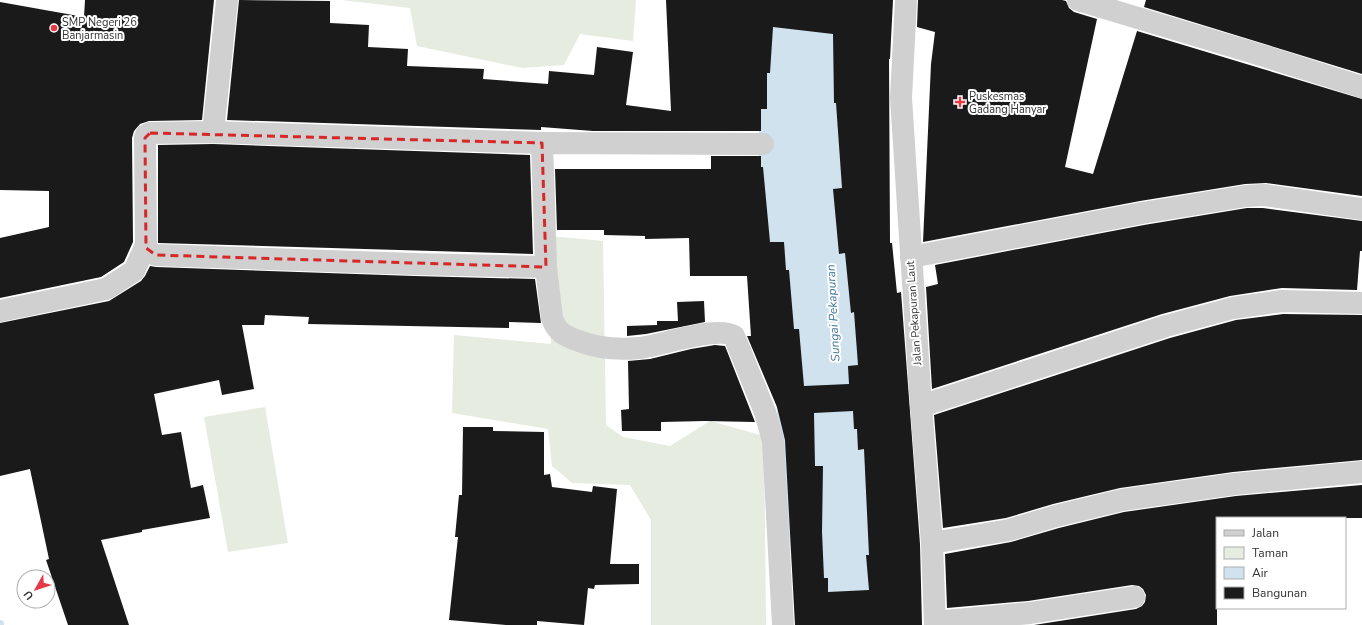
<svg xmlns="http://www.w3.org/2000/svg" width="1362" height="625" viewBox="0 0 1362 625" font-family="'Nunito Sans',sans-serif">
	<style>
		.green { fill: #e6ecdf }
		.water { fill: #cfe2ee }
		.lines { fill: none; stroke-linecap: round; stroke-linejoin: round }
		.stream { stroke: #cfe2ee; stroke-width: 8 }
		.building { fill: #1a1a1a; fill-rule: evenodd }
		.minor { stroke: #d0d0d0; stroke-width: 22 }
		.tertiary { stroke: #d0d0d0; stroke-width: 22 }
		.marked { fill: none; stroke: #d62828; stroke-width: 3; stroke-dasharray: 8 5; stroke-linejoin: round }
		.poi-dot { fill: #e63946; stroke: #fff; stroke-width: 1.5 }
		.labels { text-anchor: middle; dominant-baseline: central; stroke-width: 4; stroke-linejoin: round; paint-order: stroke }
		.poi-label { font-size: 11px; fill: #333; stroke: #fff; text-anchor: start }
		.street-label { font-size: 11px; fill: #333; stroke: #fff }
		.water-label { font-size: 12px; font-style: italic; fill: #3f7597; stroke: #fff }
	</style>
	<rect width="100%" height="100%" fill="#fff"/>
	<!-- green -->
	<g class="green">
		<polygon points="341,0 636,0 633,41 580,34 564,65 522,68 417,46 410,8"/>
		<polygon points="550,236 603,241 606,425 623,437 670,446 710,421 764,436 766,625 651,625 651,520 630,485 572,483 552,466 548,429 452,413 454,335 551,344"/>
		<polygon points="265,407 288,543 228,552 204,417"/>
	</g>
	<!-- water -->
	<polygon class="water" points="712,0 883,0 884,157 908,625 798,625 759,231 759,127"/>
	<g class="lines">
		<!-- stream -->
		<polyline class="stream" points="0,624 0,625"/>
	</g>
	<!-- building -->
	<g class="building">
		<polygon points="85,0 214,0 202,120 149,121 140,124 134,131 132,138 133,242 124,262 101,277 0,298 0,238 49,227 49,191 0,190 0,2 84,17"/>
		<path d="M239 0 330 1V23L369 25 368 47 408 49 407 66 484 69 483 79 548 84 549 71 594 75 597 47 633 52 626 105 671 111 666 0H893L890 59H889L890 243H892L897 293 901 292 920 544 922 625H795L785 440 777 407 747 336H751L747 276H690L689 238 645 239V236L604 235V230H557L555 169H711V156H761V167H763L770 242H784L786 270H789L794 329H799L804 386 849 384 848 366 858 365 854 312 851 313 845 253 839 254 833 189 842 188 836 103H834L833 34 773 27 770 73H767V109H761V131H593L541 127V130L227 120ZM853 411 854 429H857L858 450 864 449 869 555H866L869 590 828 592V578H824L822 532 823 466H815L814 413Z"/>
		<polygon points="918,0 1062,0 1066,1 1069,8 1074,12 1097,19 1065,167 1093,174 1137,31 1362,99 1362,196 1266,183 1245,184 1140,201 923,242 931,64 935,32 917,27"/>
		<polygon points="1146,0 1362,0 1362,74 1144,7"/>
		<polygon points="213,144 530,155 533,254 158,243 158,145"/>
		<polygon points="1247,208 1263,208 1362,221 1362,251 1360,251 1357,290 1282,288 1230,296 1162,314 932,389 926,287 938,284 935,265 1144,225"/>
		<polygon points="150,266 156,267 414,276 535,279 541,323 509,322 509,328 308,324 309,317 265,315 264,325 242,325 254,389 222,395 219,380 154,394 162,435 181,432 191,488 203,485 210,518 142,530 142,532 101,540 129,625 68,625 46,560 49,559 30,469 0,476 0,323 109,301 141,281 145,276"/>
		<polygon points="704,301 705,322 646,334 627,336 627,326 657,325 657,321 678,321 677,302"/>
		<polygon points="1283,314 1362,315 1362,460 1233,472 1120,488 1053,504 1006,518 943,528 934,415 1170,338 1236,320"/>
		<polygon points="715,345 725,346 755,422 705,421 661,422 661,431 622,431 621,410 629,409 628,361 650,359 691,349"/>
		<polygon points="463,427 493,427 493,431 544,432 544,475 550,474 552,487 592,492 593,486 617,489 610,564 639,564 639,584 595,585 594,589 588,588 584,625 537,621 537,625 506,625 449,620 458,537 455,537 459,495 462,495"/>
		<polygon points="1362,485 1362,518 1217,518 1217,625 1034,625 1136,609 1142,606 1145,602 1146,595 1143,589 1139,586 1132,585 1028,601 947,608 945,554 1011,542 1059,528 1124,512 1236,496"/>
	</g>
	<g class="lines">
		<!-- minor -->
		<g class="minor">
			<polyline points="1078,0 1261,55 1362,87"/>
			<polyline points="213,132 227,0"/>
			<polyline points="542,143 213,132 150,133 146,135 145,138 146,245 148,252 156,255 414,264 546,267"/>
			<path d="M763 144 542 143 546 267 552 318C557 333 565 336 579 341 597 348 619 350 639 348 660 346 717 325 734 336L765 412 773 441 783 625"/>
			<polyline points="911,257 1142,213 1246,196 1264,195 1362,209"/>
			<polyline points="0,311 106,289 134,271 146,245"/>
			<polyline points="921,406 1166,326 1233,308 1282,301 1362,303"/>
			<polyline points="932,543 1009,530 1056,516 1122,500 1235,484 1362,472"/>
			<polyline points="935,622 1030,613 1134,597"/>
		</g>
		<!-- tertiary -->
		<polyline class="tertiary" points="906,0 901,98 921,406 932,543 935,625"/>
	</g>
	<!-- marked area -->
	<path class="marked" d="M150 133 542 143 546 267 156 255 146 248 145 138Z"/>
	<!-- markers -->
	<g class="poi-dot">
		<circle cx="54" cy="28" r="4"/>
		<path d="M958 96h4v4h4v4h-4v4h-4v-4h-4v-4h4z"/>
	</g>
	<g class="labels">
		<!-- poi labels -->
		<g class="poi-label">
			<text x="62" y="22">SMP Negeri 26<tspan x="62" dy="13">Banjarmasin</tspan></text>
			<text x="969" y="96">Puskesmas<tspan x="969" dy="13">Gadang Hanyar</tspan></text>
		</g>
		<!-- street labels -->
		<g class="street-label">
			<text transform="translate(914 313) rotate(-94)">Jalan Pekapuran Laut</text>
		</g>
		<!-- water labels -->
		<g class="water-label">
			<text transform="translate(833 313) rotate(-93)">Sungai Pekapuran</text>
		</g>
	</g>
	<!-- legend -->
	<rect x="1216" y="517" width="130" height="92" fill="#ffffff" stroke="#adadad"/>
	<rect x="1224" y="530" width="20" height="6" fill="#d0d0d0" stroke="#adadad"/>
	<text x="1252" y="537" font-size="12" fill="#333333">Jalan</text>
	<rect x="1224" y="547" width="20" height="12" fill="#e6ecdf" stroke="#adadad"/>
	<text x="1252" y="557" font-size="12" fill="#333333">Taman</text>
	<rect x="1224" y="567" width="20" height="12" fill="#cfe2ee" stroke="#adadad"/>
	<text x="1252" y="577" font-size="12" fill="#333333">Air</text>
	<rect x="1224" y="587" width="20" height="12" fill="#1a1a1a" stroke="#adadad"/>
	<text x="1252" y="597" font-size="12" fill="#333333">Bangunan</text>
	<!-- north arrow -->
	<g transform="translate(36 589) rotate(231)"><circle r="19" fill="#ffffff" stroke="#adadad"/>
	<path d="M0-3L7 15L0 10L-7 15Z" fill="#e63946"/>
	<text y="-6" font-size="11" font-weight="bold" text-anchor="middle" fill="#333333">U</text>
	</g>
</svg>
